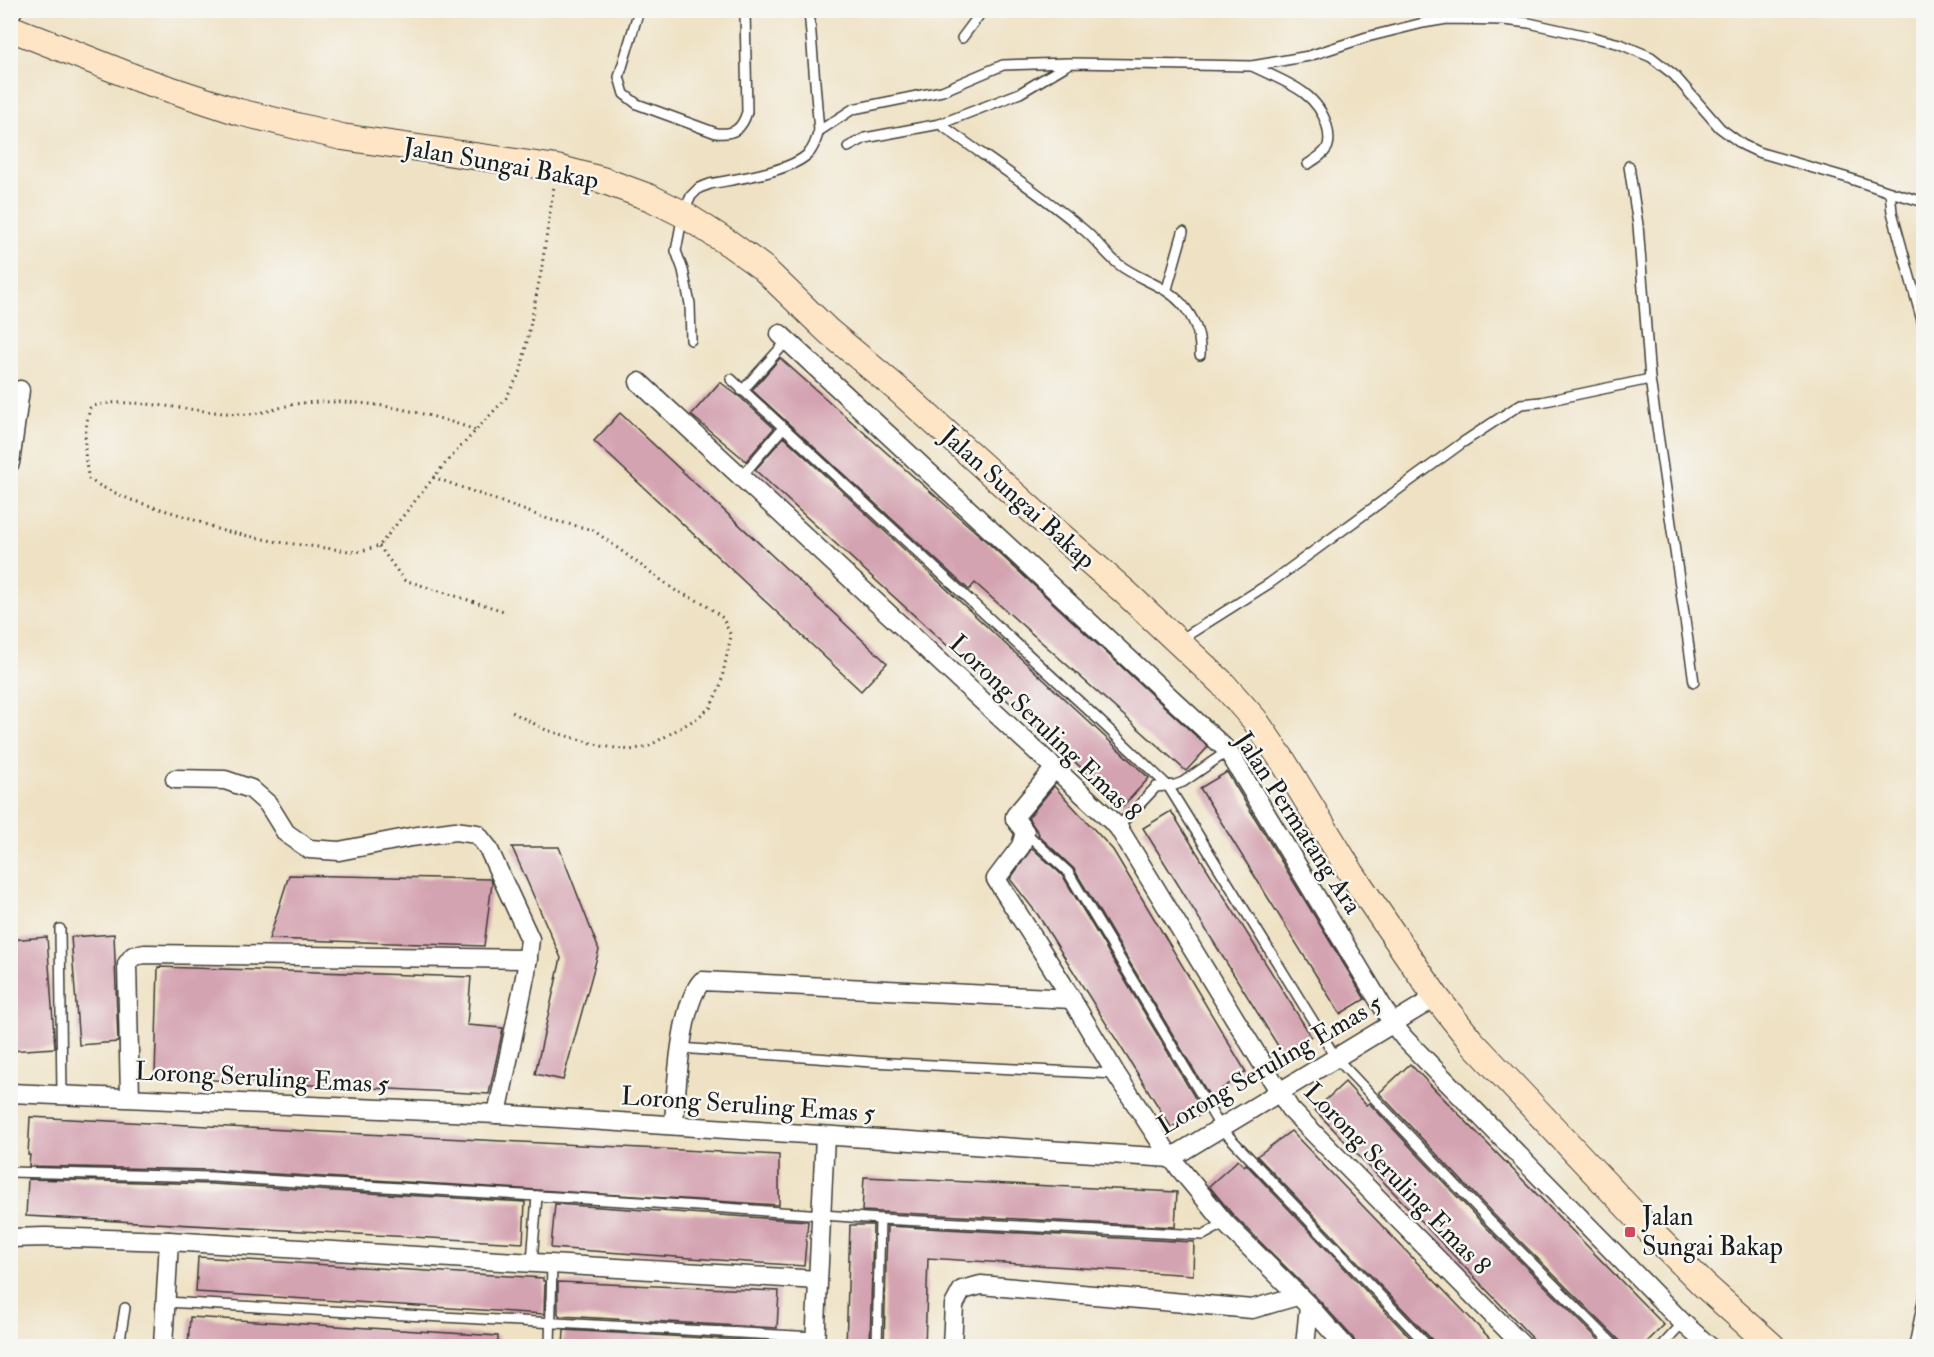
<svg xmlns="http://www.w3.org/2000/svg" width="1934" height="1357" viewBox="0 0 1934 1357" font-family="'IM FELL Double Pica',serif">
	<style>
		.building { fill: #d4a3b1 }
		.lines { fill: none; stroke-linecap: round; stroke-linejoin: round }
		.lane-casing { stroke: #3c3a35; stroke-width: 12 }
		.street-casing { stroke: #3c3a35; stroke-width: 21 }
		.secondary-casing { stroke: #3c3a35; stroke-width: 28 }
		.path { stroke: #3c3a35; stroke-width: 3; stroke-dasharray: 1.5 4.5; stroke-linecap: butt }
		.lane { stroke: #fff; stroke-width: 9 }
		.street { stroke: #fff; stroke-width: 18 }
		.secondary { stroke: #fde5c5; stroke-width: 26 }
		.poi-dot { fill: #d1495b; stroke: #f6f6f2; stroke-width: 2 }
		.labels { text-anchor: middle; dominant-baseline: central; stroke-width: 5; stroke-linejoin: round; paint-order: stroke }
		.street-label { font-size: 26px; fill: #1c1c1c; stroke: #f6f6f2 }
		.poi-label { font-size: 26px; fill: #1c1c1c; stroke: #f6f6f2; text-anchor: start }
	</style>
	<rect width="100%" height="100%" fill="#f6f6f2"/>
	<filter id="ink" filterUnits="userSpaceOnUse"><feTurbulence type="fractalNoise" baseFrequency=".0167" numOctaves="2"/><feDisplacementMap in="SourceGraphic" scale="12" xChannelSelector="R" yChannelSelector="G"/><feConvolveMatrix kernelMatrix="1 2 1 2 8 2 1 2 1" color-interpolation-filters="sRGB"/></filter>
	<filter id="wash" filterUnits="userSpaceOnUse"><feTurbulence type="fractalNoise" baseFrequency=".008" numOctaves="4" result="noise"/><feDisplacementMap in="SourceGraphic" scale="24" xChannelSelector="R" yChannelSelector="G"/><feGaussianBlur stdDeviation="1.35" result="paint"/><feColorMatrix in="noise" values="0 0 0 0 0 0 0 0 0 0 0 0 0 0 0 0 0 1.4 0 .05"/><feComposite in="paint" operator="in"/></filter>
	<g filter="url(#wash)">
		<rect width="100%" height="100%" fill="#efe2c4"/>
		<g id="blocks">
			<!-- building -->
			<g class="building">
				<polygon points="780,358 986,541 1208,747 1186,771 975,583 969,590 752,390"/>
				<polygon points="720,382 741,398 774,428 746,461 691,415"/>
				<polygon points="620,413 887,663 861,691 594,441"/>
				<polygon points="784,437 1149,778 1123,806 755,470"/>
				<polygon points="1227,772 1365,999 1340,1014 1200,788"/>
				<polygon points="1054,786 1113,850 1246,1072 1210,1097 1074,869 1038,835 1039,834 1028,818"/>
				<polygon points="1171,811 1311,1036 1283,1054 1143,828"/>
				<polygon points="512,847 559,847 599,950 563,1080 535,1074 561,958"/>
				<polygon points="1032,848 1063,876 1204,1113 1171,1127 1038,915 1010,879"/>
				<polygon points="289,875 490,879 492,883 484,946 269,939"/>
				<polygon points="114,934 118,1042 79,1045 71,937"/>
				<polygon points="47,937 55,1048 10,1051 10,940"/>
				<polygon points="158,967 471,977 467,1025 503,1028 489,1094 155,1077"/>
				<polygon points="1410,1064 1664,1325 1642,1347 1622,1347 1620,1341 1494,1215 1379,1093"/>
				<polygon points="1345,1082 1366,1105 1369,1103 1484,1225 1606,1347 1541,1347 1315,1110"/>
				<polygon points="30,1117 779,1155 779,1205 212,1170 29,1166 30,1155 28,1155"/>
				<polygon points="1291,1131 1498,1347 1435,1347 1433,1341 1257,1156"/>
				<polygon points="1238,1160 1244,1166 1246,1164 1419,1347 1358,1347 1356,1344 1353,1338 1317,1298 1233,1215 1209,1186"/>
				<polygon points="864,1177 1177,1192 1175,1227 862,1211"/>
				<polygon points="28,1179 212,1184 525,1202 523,1243 26,1216"/>
				<polygon points="555,1204 808,1221 804,1266 551,1248"/>
				<polygon points="850,1225 873,1225 870,1347 846,1347"/>
				<polygon points="887,1226 1194,1242 1193,1275 928,1258 925,1347 884,1347"/>
				<polygon points="198,1257 543,1278 543,1281 545,1281 544,1314 196,1292"/>
				<polygon points="558,1282 779,1291 777,1328 560,1316 558,1314"/>
				<polygon points="190,1317 498,1336 498,1347 188,1347"/>
				<polygon points="564,1330 777,1342 776,1347 563,1347"/>
			</g>
		</g>
	</g>
	<g filter="url(#ink)">
		<use href="#blocks" fill-opacity="0" stroke="#3c3a35" stroke-width="1.5"/>
		<g class="lines">
			<!-- lane casing -->
			<g class="lane-casing">
				<g id="lane">
					<path d="M639 10 619 77 624 94 637 104 716 133C734 135 742 129 747 112L745 10"/>
					<polyline points="1504,20 1520,10"/>
					<polyline points="962,38 983,10"/>
					<path d="M1252 66C1282 81 1317 90 1327 126 1333 149 1325 153 1308 164"/>
					<path d="M940 124C988 159 1039 192 1084 230 1096 240 1105 253 1117 263 1138 280 1164 284 1182 304 1195 319 1201 336 1200 355"/>
					<polyline points="819,131 853,109 942,91 1003,65 1069,63 1252,66 1309,56 1367,37 1423,23 1447,19 1504,20 1529,23 1596,38 1620,44 1651,57 1674,75 1720,128 1743,145 1758,152 1848,178 1890,192 1892,212 1924,328"/>
					<polyline points="848,147 865,138 940,124 1020,93 1067,65"/>
					<polyline points="1629,166 1638,225 1650,379 1694,682"/>
					<polyline points="1890,192 1924,202"/>
					<polyline points="1167,289 1183,232"/>
					<path d="M691 340 690 304 683 270 676 251 683 214 691 196 699 188 710 184C735 179 791 172 809 153 815 146 816 139 819 131L809 10"/>
					<polyline points="731,379 1098,719 1168,786 1336,1058 1489,1220 1615,1346"/>
					<polyline points="742,391 787,341"/>
					<polyline points="741,477 782,429"/>
					<polyline points="1180,640 1270,583 1462,443 1521,404 1541,402 1650,379"/>
					<polyline points="1118,827 1156,787 1175,785 1183,782 1228,751"/>
					<polyline points="1025,832 1068,872 1221,1128 1428,1346"/>
					<polyline points="60,929 62,1095"/>
					<polyline points="680,1048 871,1062 1116,1074"/>
					<polyline points="10,1172 212,1177 640,1202 880,1219"/>
					<polyline points="532,1262 537,1196"/>
					<polyline points="165,1302 815,1337"/>
					<polyline points="119,1346 125,1308"/>
					<polyline points="550,1346 552,1264"/>
					<polyline points="877,1346 880,1219 1203,1235 1225,1223"/>
					<polyline points="1662,1346 1683,1323"/>
					<polyline points="1914,1346 1924,1296"/>
				</g>
			</g>
			<!-- street casing -->
			<g class="street-casing">
				<g id="street">
					<polyline points="10,14 13,10"/>
					<polyline points="780,334 1228,751 1393,1024 1405,1039 1683,1323 1709,1346"/>
					<polyline points="639,382 1118,827 1290,1109 1523,1346"/>
					<polyline points="10,463 20,390"/>
					<polyline points="1055,768 1015,816 1015,819 1025,832 1021,846 996,879 1062,983 1116,1074 1171,1158 1225,1223 1309,1306 1345,1346"/>
					<polyline points="175,779 225,780 251,789 268,804 286,833 309,849 339,851 411,837 455,831 477,834 488,848 530,939 526,972 497,1114"/>
					<polyline points="10,1093 497,1114 1171,1158 1436,997"/>
					<polyline points="130,1097 127,964 133,956 145,954 528,959"/>
					<path d="M674 1125C676 1092 680 1004 702 981L1072 999"/>
					<polyline points="10,1238 45,1237 169,1241 818,1280"/>
					<polyline points="163,1346 169,1241"/>
					<polyline points="815,1346 825,1136"/>
					<polyline points="952,1346 954,1305 962,1290 981,1285 1252,1309 1297,1296"/>
					<polyline points="1305,1346 1309,1306"/>
				</g>
			</g>
			<!-- secondary casing -->
			<g class="secondary-casing">
				<polyline id="secondary" points="10,28 136,78 239,112 342,137 557,168 602,180 651,198 683,214 730,244 763,268 828,331 901,392 1046,523 1125,592 1222,683 1254,719 1283,761 1352,874 1436,997 1471,1041 1651,1232 1704,1285 1772,1346"/>
			</g>
			<!-- path -->
			<g class="path">
				<path d="M475 430C420 410 362 398 303 403 288 404 273 411 258 413 248 415 236 414 226 413 197 412 112 394 90 408 84 433 83 454 89 479L100 486 131 500 187 517 219 530 278 542 357 552 379 546 443 466 506 398 521 371 541 272 554 186"/>
				<polyline points="433,477 548,519 593,530 676,591 703,603 723,618 731,636 720,687 710,708 694,720 649,746 630,750 602,746 546,730 510,711"/>
				<polyline points="379,546 404,580 507,612"/>
			</g>
			<!-- lane -->
			<use href="#lane" class="lane"/>
			<!-- street -->
			<use href="#street" class="street"/>
			<!-- secondary -->
			<use href="#secondary" class="secondary"/>
		</g>
	</g>
	<!-- markers -->
	<rect class="poi-dot" x="1624" y="1226" width="12" height="12" rx="3"/>
	<g class="labels">
		<!-- street labels -->
		<g class="street-label">
			<text transform="translate(501 164) rotate(10)">Jalan Sungai Bakap</text>
			<text transform="translate(1018 498) rotate(42)">Jalan Sungai Bakap</text>
			<text transform="translate(1045 728) rotate(44)">Lorong Seruling Emas 8</text>
			<text transform="translate(1298 823) rotate(57)">Jalan Permatang Ara</text>
			<text transform="translate(1270 1065) rotate(-30)">Lorong Seruling Emas 5</text>
			<text transform="translate(262 1078) rotate(3)">Lorong Seruling Emas 5</text>
			<text transform="translate(748 1105) rotate(4)">Lorong Seruling Emas 5</text>
			<text transform="translate(1397 1179) rotate(46)">Lorong Seruling Emas 8</text>
		</g>
		<!-- poi labels -->
		<g class="poi-label">
			<text x="1642" y="1217">Jalan<tspan x="1642" dy="30">Sungai Bakap</tspan></text>
		</g>
	</g>
	<!-- margin -->
	<rect width="1934" height="1357" fill="none" stroke="#f6f6f2" stroke-width="36"/>
</svg>
